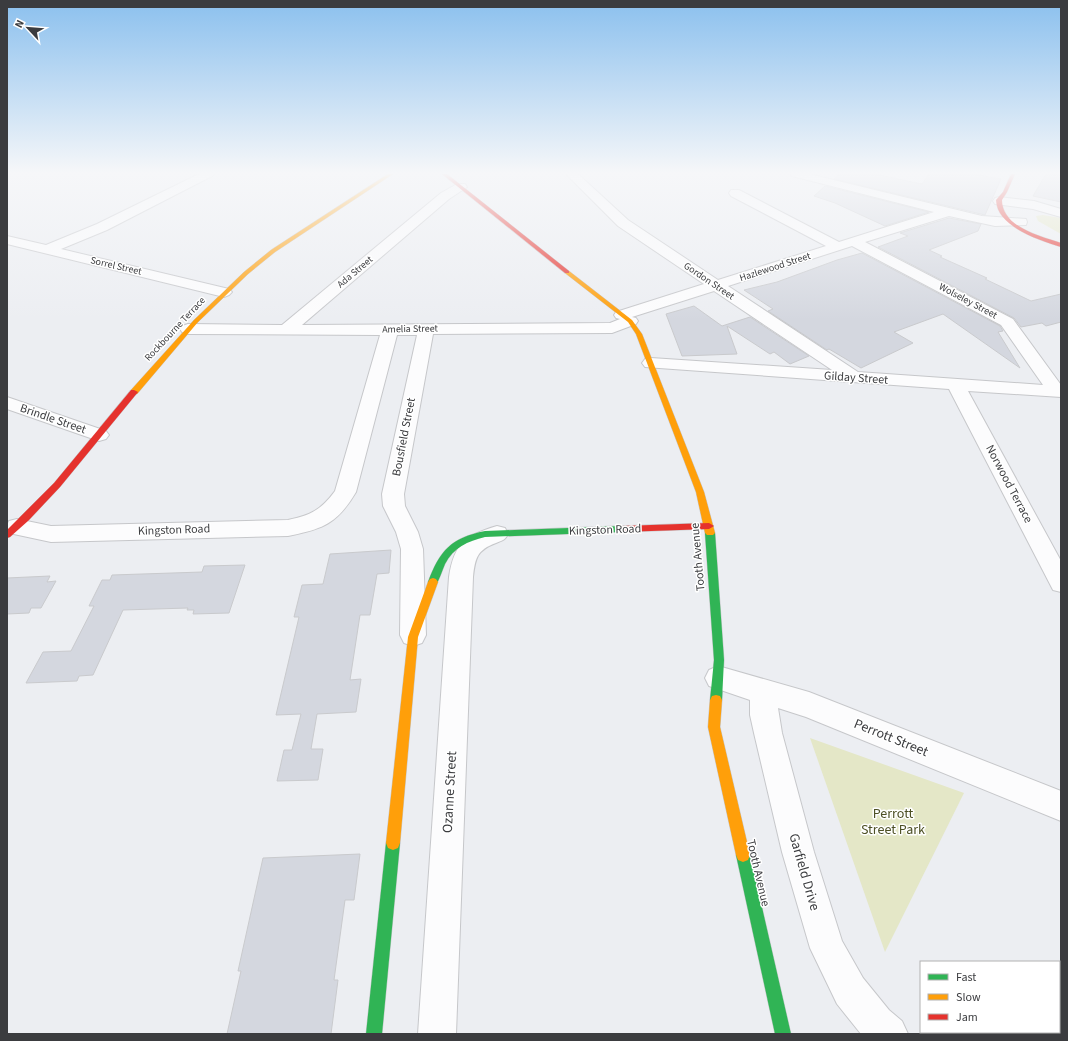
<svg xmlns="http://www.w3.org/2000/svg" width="1068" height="1041" viewBox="0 0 1068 1041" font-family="'Source Sans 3',sans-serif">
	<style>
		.green { fill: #e4e7c7 }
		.building { fill: #d4d7df; stroke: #c9cacd }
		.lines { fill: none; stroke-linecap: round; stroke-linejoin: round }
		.street-casing { stroke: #c6c7ca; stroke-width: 2 }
		.fast-casing { stroke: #c6c7ca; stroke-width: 1 }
		.slow-casing { stroke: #c6c7ca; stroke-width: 1 }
		.jam-casing { stroke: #c6c7ca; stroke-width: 1 }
		.street { fill: #fcfcfd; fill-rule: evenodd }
		.fast { fill: #30b455; fill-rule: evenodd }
		.slow { fill: #ff9f0a; fill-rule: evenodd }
		.jam { fill: #e5322d; fill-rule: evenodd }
		.labels { text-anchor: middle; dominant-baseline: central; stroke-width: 3; stroke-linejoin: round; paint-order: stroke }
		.far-street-label { font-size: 10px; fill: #3b3c3f; stroke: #fff }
		.street-label { font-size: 12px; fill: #3b3c3f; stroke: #fff }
		.near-street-label { font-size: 14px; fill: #3b3c3f; stroke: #fff }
		.near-park-label { font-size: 14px; fill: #4d5025; stroke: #fff }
	</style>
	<rect width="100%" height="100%" fill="#eceef2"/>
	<!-- green -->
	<g class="green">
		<polygon points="1043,215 1061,218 1061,234 1038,221 1036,216"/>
		<polygon points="810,738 964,793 885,952"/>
	</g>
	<!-- building -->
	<g class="building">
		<polygon points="840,174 874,174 922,184 929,174 973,174 1001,179 985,215 834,179"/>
		<polygon points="1046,174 1061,174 1061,202 1033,196"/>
		<polygon points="825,186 929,212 885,226 835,203 814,196"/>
		<polygon points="949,218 981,224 978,231 929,250 942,256 940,257 987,278 985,279 1031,301 1061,294 1061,322 1046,326 1042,323 1021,327 1014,318 878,247 908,236 900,233"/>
		<polygon points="862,253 1000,326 1003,331 998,332 1020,368 943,314 894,332 913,343 861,368 829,349 827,350 768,311 773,309 744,290 777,282 837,260"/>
		<polygon points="694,306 722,326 750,317 809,356 790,364 774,352 770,354 727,326 737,354 682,356 666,314"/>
		<polygon points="391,550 389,573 377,574 370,615 360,615 350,680 361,679 356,712 317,714 311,749 323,749 318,780 277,781 284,750 292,750 301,714 276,715 299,617 294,617 302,585 323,584 330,554"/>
		<polygon points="245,565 229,613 193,614 194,610 187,610 188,608 123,610 93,675 79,676 77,681 26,683 43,652 71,651 94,606 89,606 102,580 110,580 112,575 202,572 204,566"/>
		<polygon points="50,576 47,582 56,581 41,608 31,608 29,613 7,614 7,578"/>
		<polygon points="360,854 354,900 345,900 334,980 338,980 331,1034 227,1034 241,971 238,971 263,858"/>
	</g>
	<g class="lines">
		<!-- street casing -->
		<g class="street-casing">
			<g id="street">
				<polygon points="199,174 214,174 212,176 107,230 61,249 229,289 232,292 229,295 224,297 7,244 7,236 46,245 97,224"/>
				<path d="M566 174H578L628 220 718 280 826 246 731 196 729 193 731 190H739L839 242 934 212 792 176 790 174H809L982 216 1026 219 1027 222 1026 225 995 226 949 216 865 242 1013 319 1061 385V397L968 391 1061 561V592L1053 590 949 389 645 367 642 363 645 359 651 358 832 370 714 291 632 317 636 318 638 321 636 324 612 333 433 334 404 494 405 506 418 532 423 549 426 635 422 643 413 646 404 643 400 635 401 549 396 532 383 506 382 494 417 335H397L356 492C337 524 323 529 288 536L51 542 9 533 7 525 9 521 17 519 51 526 288 520C311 515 321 510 335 491L380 335 188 334 182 332 180 329 182 326 188 324 282 325 441 193 457 184H465L467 187 449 199 302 325 610 323 620 319 616 318 614 315 616 312 704 284 618 226ZM852 246 1001 325 1043 385 858 372 728 286Z"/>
				<polygon points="999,197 1034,201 1061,209 1061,217 1033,209 995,204 993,201 995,198"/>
				<polygon points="7,397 106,431 109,435 106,439 99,441 7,409"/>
				<path d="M497 526 505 528 508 534C505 540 503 540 496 543 477 550 475 558 473 577L456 1034H418L449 577C454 543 466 535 497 526Z"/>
				<polygon points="718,666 809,692 1061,791 1061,821 806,717 778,708 782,733 814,852 842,941 863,978 889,1010 902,1021 908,1034 861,1034 837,1004 810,948 782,852 754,733 750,715 750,700 709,686 705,678 709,670"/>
				<polygon points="1059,1017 1061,1018 1061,1034 1025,1034 1026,1032 1059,1032"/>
			</g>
		</g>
		<!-- fast casing -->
		<g class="fast-casing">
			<g id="fast">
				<path d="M622 526 627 529 622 532 485 537C468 541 453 548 445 564 442 571 440 578 436 585L433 586 430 585 428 582C440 550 451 538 485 531Z"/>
				<polygon points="710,530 713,531 715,533 724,660 722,700 720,704 716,705 712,704 710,700 714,660 705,533 707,531"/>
				<polygon points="393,836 398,838 400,843 382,1034 366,1034 386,843 388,838"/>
				<polygon points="743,848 748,850 750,855 791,1034 775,1034 736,855 738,850"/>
			</g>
		</g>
		<!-- slow casing -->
		<g class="slow-casing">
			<g id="slow">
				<polygon points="388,174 393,174 275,252 248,274 198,322 137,394 131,394 131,390 194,320 244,272 271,250"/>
				<polygon points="565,271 569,271 632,320 642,334 704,492 715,533 713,535 707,535 705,533 696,492 636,334 628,322 565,273"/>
				<polygon points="433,578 436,579 438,582 418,637 400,843 398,848 393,850 388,848 386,843 408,637 428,582 430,579"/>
				<polygon points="716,695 720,696 722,700 720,727 750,855 748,860 743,862 738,860 736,855 708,727 710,700 712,696"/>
			</g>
		</g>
		<!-- jam casing -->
		<g class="jam-casing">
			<g id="jam">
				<polygon points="442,174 447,174 569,271 569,273 565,273"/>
				<path d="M1011 174H1015L1007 192 1002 200C1002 227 1040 236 1061 243V247C1039 240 997 227 996 200L1003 192Z"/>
				<polygon points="131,390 134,390 138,392 60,487 28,521 10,537 7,538 7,530 54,483"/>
				<polygon points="709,523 714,526 709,529 622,532 617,529 622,526"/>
			</g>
		</g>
		<!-- street -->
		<use href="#street" class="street"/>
		<!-- fast -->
		<use href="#fast" class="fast"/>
		<!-- slow -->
		<use href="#slow" class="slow"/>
		<!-- jam -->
		<use href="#jam" class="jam"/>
	</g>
	<!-- sky -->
	<linearGradient id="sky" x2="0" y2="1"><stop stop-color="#8bc0ee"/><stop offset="0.54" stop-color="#f6f7f9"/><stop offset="1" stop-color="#f6f7f9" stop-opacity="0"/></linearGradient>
	<rect width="1068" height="320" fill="url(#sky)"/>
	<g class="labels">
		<!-- far-street labels -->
		<g class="far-street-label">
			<text transform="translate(116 266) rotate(13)">Sorrel Street</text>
			<text transform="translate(775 267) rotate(-18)">Hazlewood Street</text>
			<text transform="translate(355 272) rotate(-40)">Ada Street</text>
			<text transform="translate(709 281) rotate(34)">Gordon Street</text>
			<text transform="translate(968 301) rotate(28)">Wolseley Street</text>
			<text transform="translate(175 329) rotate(-47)">Rockbourne Terrace</text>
			<text transform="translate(410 329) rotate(-1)">Amelia Street</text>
		</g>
		<!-- street labels -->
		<g class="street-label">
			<text transform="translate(856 378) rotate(4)">Gilday Street</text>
			<text transform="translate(53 419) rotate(19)">Brindle Street</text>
			<text transform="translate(404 437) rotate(-79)">Bousfield Street</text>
			<text transform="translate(1009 484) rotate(62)">Norwood Terrace</text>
			<text transform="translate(174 530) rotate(-2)">Kingston Road</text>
			<text transform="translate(605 530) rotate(-2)">Kingston Road</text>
			<text transform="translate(698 557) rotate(-95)">Tooth Avenue</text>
			<text transform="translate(758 873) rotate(77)">Tooth Avenue</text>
		</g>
		<!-- near-street labels -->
		<g class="near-street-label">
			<text transform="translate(891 738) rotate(22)">Perrott Street</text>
			<text transform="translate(450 792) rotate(-87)">Ozanne Street</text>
			<text transform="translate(804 872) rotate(74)">Garfield Drive</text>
		</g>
		<!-- near-park labels -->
		<g class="near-park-label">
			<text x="893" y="814">Perrott<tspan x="893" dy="16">Street Park</tspan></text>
		</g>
	</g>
	<!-- border -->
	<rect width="1068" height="1041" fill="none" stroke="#3b3c3f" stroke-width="16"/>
	<!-- legend -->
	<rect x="920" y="961" width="140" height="72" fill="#ffffff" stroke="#b1b1b2"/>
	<rect x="928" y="974" width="20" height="6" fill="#30b455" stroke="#b1b1b2"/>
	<text x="956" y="981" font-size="12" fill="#3b3c3f">Fast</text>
	<rect x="928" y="994" width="20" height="6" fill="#ff9f0a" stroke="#b1b1b2"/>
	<text x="956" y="1001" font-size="12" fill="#3b3c3f">Slow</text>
	<rect x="928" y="1014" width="20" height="6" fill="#e5322d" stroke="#b1b1b2"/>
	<text x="956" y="1021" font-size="12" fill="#3b3c3f">Jam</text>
	<!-- north arrow -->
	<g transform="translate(28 28) rotate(296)" stroke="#ffffff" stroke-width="3" paint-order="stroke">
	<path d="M0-3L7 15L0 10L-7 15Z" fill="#3b3c3f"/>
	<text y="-6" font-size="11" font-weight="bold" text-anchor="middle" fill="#3b3c3f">N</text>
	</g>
</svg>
